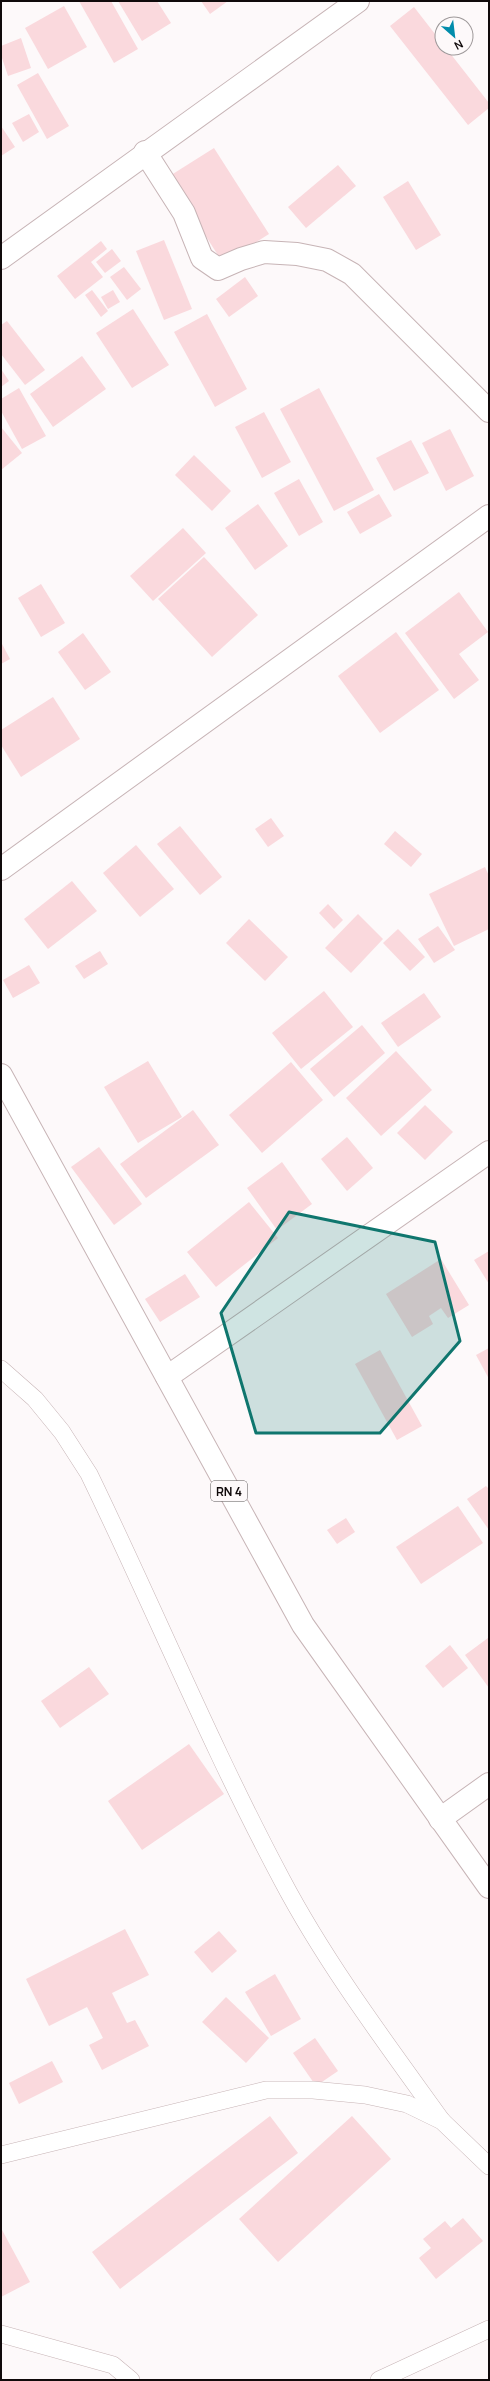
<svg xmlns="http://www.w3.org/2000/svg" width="490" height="2381" viewBox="0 0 490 2381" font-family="Manrope,sans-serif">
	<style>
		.building { fill: #fad9dd }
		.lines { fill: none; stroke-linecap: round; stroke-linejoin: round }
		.service-casing { stroke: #c7b4b6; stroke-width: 18 }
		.minor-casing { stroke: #c7b4b6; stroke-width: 24 }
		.trunk-casing { stroke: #c7b4b6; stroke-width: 24 }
		.service { stroke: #fff; stroke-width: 17 }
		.minor { stroke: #fff; stroke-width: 22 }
		.trunk { stroke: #fff; stroke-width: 22 }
		.marked { fill: #0f766e; fill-opacity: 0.2; stroke: #0f766e; stroke-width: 3; stroke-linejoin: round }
		.labels { text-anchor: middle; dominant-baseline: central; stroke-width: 3.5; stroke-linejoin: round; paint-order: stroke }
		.shield { fill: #fdf9fa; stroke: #575253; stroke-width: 1 }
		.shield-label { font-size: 12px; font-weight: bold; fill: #100a0b }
	</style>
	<rect width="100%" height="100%" fill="#fdf9fa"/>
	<!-- building -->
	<g class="building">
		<polygon points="79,1 111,1 138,49 114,63"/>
		<polygon points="118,1 157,1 171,23 142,41"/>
		<polygon points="201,1 228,1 210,14"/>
		<polygon points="64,6 87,47 48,69 25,28"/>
		<polygon points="414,7 442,43 442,48 446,48 489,103 489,108 468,125 390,26"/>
		<polygon points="21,38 31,68 8,76 1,55 1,46"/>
		<polygon points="38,73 69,126 47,139 17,85"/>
		<polygon points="29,114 39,132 23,142 12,123"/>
		<polygon points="1,126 15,147 1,156"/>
		<polygon points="214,148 269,234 223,263 168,177"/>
		<polygon points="338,165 356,186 306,228 288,207"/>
		<polygon points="408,181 441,235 416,250 383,197"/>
		<polygon points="164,240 192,309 164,320 136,251"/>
		<polygon points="101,241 107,249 91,262 103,277 75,299 57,276"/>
		<polygon points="112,249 121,261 105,273 96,262"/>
		<polygon points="124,267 141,289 127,300 110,277"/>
		<polygon points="245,277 258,296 229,317 216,299"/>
		<polygon points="92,290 108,311 101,317 85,295"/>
		<polygon points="113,290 120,302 108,309 101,297"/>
		<polygon points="133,309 169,365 132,388 96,333"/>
		<polygon points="207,314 247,389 215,407 174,332"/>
		<polygon points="7,321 45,370 25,385 1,354 1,325"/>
		<polygon points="82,356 106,389 53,427 30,394"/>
		<polygon points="1,369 9,381 1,387"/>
		<polygon points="19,388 46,436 22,449 1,411 1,399"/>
		<polygon points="319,388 374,490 334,511 280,409"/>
		<polygon points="264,412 291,462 262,478 235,427"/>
		<polygon points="1,427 22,453 1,470"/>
		<polygon points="450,429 474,476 446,491 422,443"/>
		<polygon points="411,440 429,473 394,491 376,458"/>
		<polygon points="194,455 231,491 212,511 175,475"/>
		<polygon points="299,479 323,522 299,536 274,493"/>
		<polygon points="379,494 392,516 360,534 347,512"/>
		<polygon points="258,504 288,546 255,570 225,528"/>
		<polygon points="183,528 206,553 153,601 130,576"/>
		<polygon points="204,557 258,615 212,657 158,599"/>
		<polygon points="41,584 65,623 41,637 18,598"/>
		<polygon points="459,592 488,632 459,654 479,680 454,699 405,633"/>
		<polygon points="396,632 439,690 380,733 338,676"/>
		<polygon points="83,633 111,672 85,690 58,652"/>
		<polygon points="1,642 10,659 1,664"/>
		<polygon points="53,697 80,739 21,777 1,745 1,730"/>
		<polygon points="271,818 284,836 268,847 255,829"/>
		<polygon points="180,826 222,877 200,895 157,844"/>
		<polygon points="395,831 422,854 411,867 384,844"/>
		<polygon points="136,845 174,889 140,917 103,873"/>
		<polygon points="485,867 489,876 489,929 454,946 429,894"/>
		<polygon points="72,881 97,911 48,949 24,919"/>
		<polygon points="328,904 343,920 334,929 319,913"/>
		<polygon points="358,914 383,939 351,973 325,948"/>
		<polygon points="249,919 288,957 265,981 226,943"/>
		<polygon points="438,926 455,950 434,963 418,939"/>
		<polygon points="398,929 425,957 410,971 383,943"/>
		<polygon points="100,951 108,964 84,979 75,966"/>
		<polygon points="29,965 40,983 13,998 3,980"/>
		<polygon points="324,991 353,1027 301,1069 272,1033"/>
		<polygon points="424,993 441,1017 398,1047 381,1023"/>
		<polygon points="362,1025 385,1053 334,1097 310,1069"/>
		<polygon points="396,1051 432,1090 381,1136 346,1098"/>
		<polygon points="148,1061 182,1117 138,1143 104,1087"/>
		<polygon points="291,1062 323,1100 262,1153 229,1115"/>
		<polygon points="425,1105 453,1132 425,1160 397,1133"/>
		<polygon points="193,1110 219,1145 146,1198 120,1164"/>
		<polygon points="347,1137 373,1168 347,1191 321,1159"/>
		<polygon points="99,1147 142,1204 114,1225 71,1167"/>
		<polygon points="282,1162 312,1204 277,1230 247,1188"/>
		<polygon points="249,1202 278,1238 216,1287 187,1252"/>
		<polygon points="489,1251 489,1284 474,1260"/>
		<polygon points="441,1259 469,1305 448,1318 441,1308 429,1316 433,1324 412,1337 386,1294"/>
		<polygon points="185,1274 200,1297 160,1322 145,1299"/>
		<polygon points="489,1348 489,1379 476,1355"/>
		<polygon points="380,1350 422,1426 397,1440 355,1364"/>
		<polygon points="486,1486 489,1489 489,1530 467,1499"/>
		<polygon points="458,1506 483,1543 421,1584 396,1547"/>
		<polygon points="346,1518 355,1532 337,1544 327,1530"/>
		<polygon points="488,1638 489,1639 489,1688 465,1655"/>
		<polygon points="450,1645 468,1668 443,1688 425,1666"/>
		<polygon points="89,1667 109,1694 60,1728 41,1701"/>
		<polygon points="189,1744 224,1794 142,1850 108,1801"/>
		<polygon points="125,1929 149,1975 112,1993 127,2023 135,2020 149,2046 102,2070 89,2045 103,2038 87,2007 49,2026 26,1979"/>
		<polygon points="219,1931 237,1951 212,1973 194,1952"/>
		<polygon points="275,1974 301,2019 271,2036 245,1992"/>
		<polygon points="226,1997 269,2038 246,2063 202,2022"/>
		<polygon points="315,2038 338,2071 316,2086 293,2053"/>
		<polygon points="52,2061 63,2082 19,2104 9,2083"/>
		<polygon points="270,2116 298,2153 120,2289 92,2252"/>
		<polygon points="352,2116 391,2159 278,2262 239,2219"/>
		<polygon points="463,2218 483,2241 436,2279 419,2258 431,2248 423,2239 445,2221 451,2228"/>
		<polygon points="1,2228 30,2282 1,2297"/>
	</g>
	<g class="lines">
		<!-- service casing -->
		<g class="service-casing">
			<g id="service">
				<path d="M1 1369 35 1399 62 1432 89 1474C154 1608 212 1749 282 1880 327 1965 386 2043 442 2121"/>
				<polyline points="1,2155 266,2090 313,2090 365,2095 407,2104 442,2121 489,2166"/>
				<polyline points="1,2334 113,2365 131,2380"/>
				<polyline points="379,2380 489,2329"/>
			</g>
		</g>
		<!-- minor casing -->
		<g class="minor-casing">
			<g id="minor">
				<polyline points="145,152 184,213 202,258 218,269 241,259 264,252 297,254 327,260 352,274 489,411"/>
				<polyline points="1,258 358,1"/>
				<polyline points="1,869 489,516"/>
				<polyline points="167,1377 489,1152"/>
				<polyline points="440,1819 489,1784"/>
			</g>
		</g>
		<!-- trunk casing -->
		<g class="trunk-casing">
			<polyline id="trunk" points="1,1075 303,1625 489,1887"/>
		</g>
		<!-- service -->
		<use href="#service" class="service"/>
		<!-- minor -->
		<use href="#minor" class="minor"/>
		<!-- trunk -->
		<use href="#trunk" class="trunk"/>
	</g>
	<!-- marked area -->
	<path class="marked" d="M289 1212 435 1242 460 1341 380 1433H256L221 1313Z"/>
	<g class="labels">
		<!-- shield labels -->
		<rect class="shield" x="211" y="1481" width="36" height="20" rx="3"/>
		<g class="shield-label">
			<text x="229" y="1491">RN 4</text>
		</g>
	</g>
	<!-- border -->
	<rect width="490" height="2381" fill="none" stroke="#100a0b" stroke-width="4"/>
	<!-- north arrow -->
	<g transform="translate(454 36) rotate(152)"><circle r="19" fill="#fdf9fa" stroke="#9e999a"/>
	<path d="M0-3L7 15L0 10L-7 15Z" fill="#018cab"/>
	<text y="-6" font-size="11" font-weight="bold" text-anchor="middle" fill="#100a0b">N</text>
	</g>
</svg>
